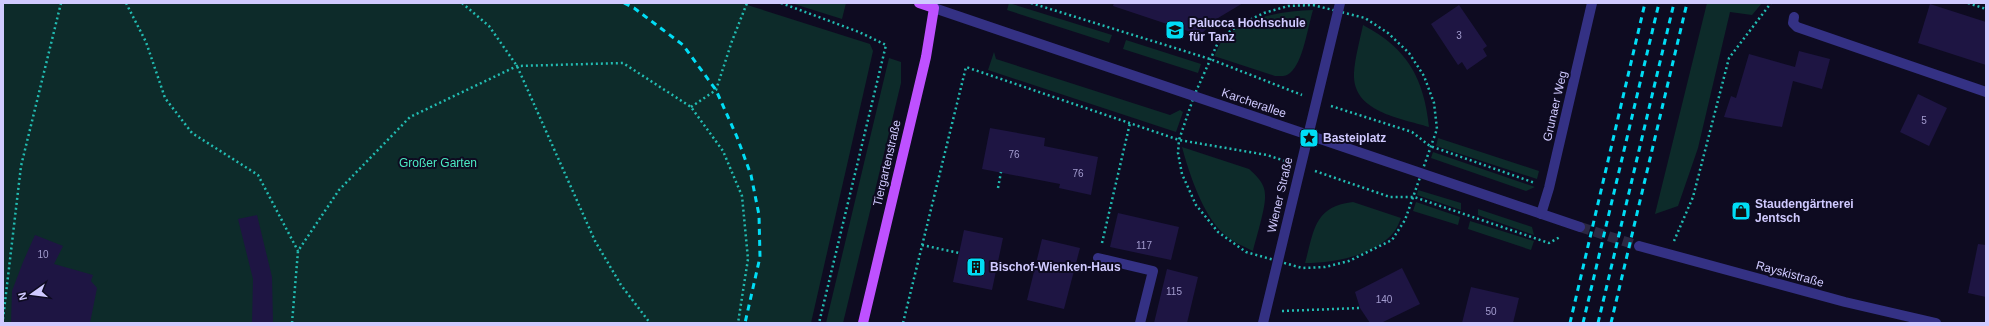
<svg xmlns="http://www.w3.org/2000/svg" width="1989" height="326" viewBox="0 0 1989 326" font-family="Helvetica,sans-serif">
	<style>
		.green { fill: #0d2b2a }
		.building { fill: #1e1543 }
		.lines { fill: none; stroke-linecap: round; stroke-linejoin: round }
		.minor-tunnel { stroke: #2b2842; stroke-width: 10; stroke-dasharray: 10 5; stroke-linecap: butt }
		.path { stroke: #22bcb2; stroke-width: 2.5; stroke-dasharray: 2 3; stroke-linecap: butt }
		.minor { stroke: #343184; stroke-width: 10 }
		.major { stroke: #be51ff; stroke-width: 10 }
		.rail { stroke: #00ddf5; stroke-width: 3; stroke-dasharray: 6 5; stroke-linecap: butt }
		.labels { text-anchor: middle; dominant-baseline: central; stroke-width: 4; stroke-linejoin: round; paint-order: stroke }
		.number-label { font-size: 10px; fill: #a49dd0 }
		.poi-label { font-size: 12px; font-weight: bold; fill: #d0caff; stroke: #0e0b21; text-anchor: start }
		.street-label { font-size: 12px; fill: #d0caff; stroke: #0e0b21 }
		.park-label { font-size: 12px; fill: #4beac2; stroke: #0e0b21 }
	</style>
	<rect width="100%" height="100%" fill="#0e0b21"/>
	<!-- green -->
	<g class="green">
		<polygon points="3,3 741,3 870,44 873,51 811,323 3,323"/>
		<polygon points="791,3 846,3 842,19"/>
		<polygon points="1009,3 1112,35 1109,43 1007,10"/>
		<polygon points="1707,3 1762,3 1752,15 1730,12 1698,148 1678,206 1655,214"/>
		<path d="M1313 10C1308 26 1303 63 1290 73 1286 77 1281 76 1275 76L1214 56C1217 51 1219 44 1223 40 1245 17 1282 11 1313 10Z"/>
		<path d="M1363 25C1407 48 1424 78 1429 127 1400 118 1352 112 1354 73 1355 57 1360 40 1363 25Z"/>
		<polygon points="1126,40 1201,64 1198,73 1123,49"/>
		<polygon points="994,52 996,59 1170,115 1180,110 1183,112 1176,132 988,70"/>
		<polygon points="889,58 901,62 901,83 843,323 826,323"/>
		<polygon points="1438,138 1539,171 1537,179 1436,146"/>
		<path d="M1182 147 1249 169C1257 176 1265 184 1265 195 1266 207 1256 238 1253 251 1243 246 1232 242 1224 234 1203 216 1189 173 1182 147Z"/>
		<polygon points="1433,152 1535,187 1526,191 1431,158"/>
		<polygon points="1418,190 1461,203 1461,210 1417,195"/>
		<path d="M1353 202 1401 218C1399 223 1397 228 1394 232 1374 256 1334 263 1305 263 1314 231 1314 206 1353 202Z"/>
		<polygon points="1416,202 1460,217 1458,225 1413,211"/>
		<polygon points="1478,209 1532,227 1534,235 1478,215"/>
		<polygon points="1470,221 1534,241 1531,250 1468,229"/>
	</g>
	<!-- building -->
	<g class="building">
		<polygon points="1114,3 1243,3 1218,18 1200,35 1113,6"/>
		<polygon points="1930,4 1986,22 1986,65 1918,43"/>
		<polygon points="1459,5 1487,46 1483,49 1487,56 1467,70 1462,62 1458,65 1431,24"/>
		<polygon points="1799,51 1830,59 1822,89 1793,81 1782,127 1724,117 1731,96 1736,98 1749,54 1795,67"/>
		<polygon points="1918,94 1947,108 1929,146 1900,132"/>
		<polygon points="990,128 1045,138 1044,146 1098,157 1091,195 1059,188 1060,184 982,169"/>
		<polygon points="1118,213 1179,227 1171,260 1110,247"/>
		<polygon points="257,215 272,277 273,323 252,323 253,279 238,219"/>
		<polygon points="964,230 1003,238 992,290 953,282"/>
		<polygon points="35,235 63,246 54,264 93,275 91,281 97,288 90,323 11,323 12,291 23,262"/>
		<polygon points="1042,239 1080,248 1064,309 1027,300"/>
		<polygon points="1978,244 1986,245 1986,297 1968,293"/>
		<polygon points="1402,268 1420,304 1381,323 1370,323 1360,308 1355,292"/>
		<polygon points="1167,269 1198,277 1187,323 1154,323"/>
		<polygon points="1471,287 1519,298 1513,323 1462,323"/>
	</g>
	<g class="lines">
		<!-- minor-tunnel -->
		<polyline class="minor-tunnel" points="1580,227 1639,246"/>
		<!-- path -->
		<g class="path">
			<polyline points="126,3 146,42 165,98 192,133 258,175 298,251"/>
			<polyline points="462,3 489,26 517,66 595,241 621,285 650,323"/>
			<polyline points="781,3 859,32 886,45 819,323"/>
			<polyline points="1031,3 1210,59 1302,95"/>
			<polyline points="1968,3 1986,9"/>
			<polygon points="1313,5 1365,18 1388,33 1409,53 1424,76 1434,103 1437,129 1405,220 1392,240 1349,261 1325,267 1302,268 1246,252 1218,232 1196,205 1182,174 1178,153 1179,140 1194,96 1220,38 1241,24 1264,13 1288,6"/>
			<polyline points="1331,106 1412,132 1430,146 1535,183"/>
			<polyline points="691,107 716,90 732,41 747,3"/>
			<polyline points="1315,171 1390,197 1414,197 1549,243 1560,237"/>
			<polyline points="998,188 1001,172"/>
			<polyline points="1674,241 1693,197 1729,58 1771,3"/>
			<polyline points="1102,243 1130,123"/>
			<polyline points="922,245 959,253"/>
			<polyline points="1282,311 1360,308"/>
			<polyline points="3,319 21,166 61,3"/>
			<polyline points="292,323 298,251 339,190 410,117 517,66 623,63 691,107 723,151 742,196 748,259 738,323"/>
			<polyline points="903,323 966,67 1179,140 1267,155 1285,161"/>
		</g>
		<!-- minor -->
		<g class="minor">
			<polyline points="934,8 1580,227"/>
			<polyline points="1794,17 1793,23 1797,27 1986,92"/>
			<polyline points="1541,214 1549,188 1592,3"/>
			<polyline points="1639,246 1845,302 1936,323"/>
			<polyline points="1098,258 1153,271 1140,323"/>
			<polyline points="1263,323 1340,3"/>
		</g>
		<!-- major -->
		<polyline class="major" points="863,323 926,57 934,8 919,3"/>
		<!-- rail -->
		<g class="rail">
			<polyline points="624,3 634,8 683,45 716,90 737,137 751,175 759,215 760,257 745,323"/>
			<polyline points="1570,323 1645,3"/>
			<polyline points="1583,323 1659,3"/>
			<polyline points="1598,323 1674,3"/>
			<polyline points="1611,323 1687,3"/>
		</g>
	</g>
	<!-- icons -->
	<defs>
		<g id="university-square" transform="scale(1)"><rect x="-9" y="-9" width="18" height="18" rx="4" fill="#00ddf5" stroke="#0e0b21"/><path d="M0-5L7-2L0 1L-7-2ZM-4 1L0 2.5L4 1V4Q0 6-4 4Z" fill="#111"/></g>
		<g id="sight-square" transform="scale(1)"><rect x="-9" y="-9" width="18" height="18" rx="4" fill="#00ddf5" stroke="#0e0b21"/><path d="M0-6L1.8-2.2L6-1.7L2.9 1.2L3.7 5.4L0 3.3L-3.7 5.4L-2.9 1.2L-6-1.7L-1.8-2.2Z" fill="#111"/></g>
		<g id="shop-square" transform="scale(1)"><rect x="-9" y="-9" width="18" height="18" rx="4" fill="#00ddf5" stroke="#0e0b21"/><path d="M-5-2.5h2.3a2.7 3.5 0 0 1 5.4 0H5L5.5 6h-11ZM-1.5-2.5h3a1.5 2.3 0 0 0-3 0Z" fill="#111"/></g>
		<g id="building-square" transform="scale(1)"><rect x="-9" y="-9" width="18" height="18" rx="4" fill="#00ddf5" stroke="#0e0b21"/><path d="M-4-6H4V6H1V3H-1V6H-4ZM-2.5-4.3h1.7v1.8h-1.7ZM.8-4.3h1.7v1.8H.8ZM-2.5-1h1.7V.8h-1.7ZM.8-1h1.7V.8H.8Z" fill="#111"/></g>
	</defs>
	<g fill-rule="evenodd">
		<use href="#university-square" x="1175" y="30"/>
		<use href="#sight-square" x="1309" y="138"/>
		<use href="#shop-square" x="1741" y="211"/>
		<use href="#building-square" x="976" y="267"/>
	</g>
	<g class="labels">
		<!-- number labels -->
		<g class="number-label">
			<text x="1459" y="35">3</text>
			<text x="1924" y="120">5</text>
			<text x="1014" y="154">76</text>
			<text x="1078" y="173">76</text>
			<text x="1144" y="245">117</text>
			<text x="43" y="254">10</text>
			<text x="1174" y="291">115</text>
			<text x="1384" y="299">140</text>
			<text x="1491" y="311">50</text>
		</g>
		<!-- poi labels -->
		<g class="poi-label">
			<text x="1189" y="23">Palucca Hochschule<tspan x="1189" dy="14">für Tanz</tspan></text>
			<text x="1323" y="138">Basteiplatz</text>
			<text x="1755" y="204">Staudengärtnerei<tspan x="1755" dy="14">Jentsch</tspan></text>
			<text x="990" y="267">Bischof-Wienken-Haus</text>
		</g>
		<!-- street labels -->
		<g class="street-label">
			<text transform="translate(1254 103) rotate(19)">Karcherallee</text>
			<text transform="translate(1555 106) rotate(-77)">Grunaer Weg</text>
			<text transform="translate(887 163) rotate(-77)">Tiergartenstraße</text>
			<text transform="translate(1280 195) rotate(-77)">Wiener Straße</text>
			<text transform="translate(1790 274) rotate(15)">Rayskistraße</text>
		</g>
		<!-- park labels -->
		<g class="park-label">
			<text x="438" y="163">Großer Garten</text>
		</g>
	</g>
	<!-- border -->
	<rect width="1989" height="326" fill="none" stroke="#d0caff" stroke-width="8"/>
	<!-- north arrow -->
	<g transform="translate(32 294) rotate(256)" stroke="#0e0b21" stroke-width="3" paint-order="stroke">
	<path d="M0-3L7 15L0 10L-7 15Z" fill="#d0caff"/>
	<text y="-6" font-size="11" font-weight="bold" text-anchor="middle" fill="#d0caff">N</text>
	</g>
</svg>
